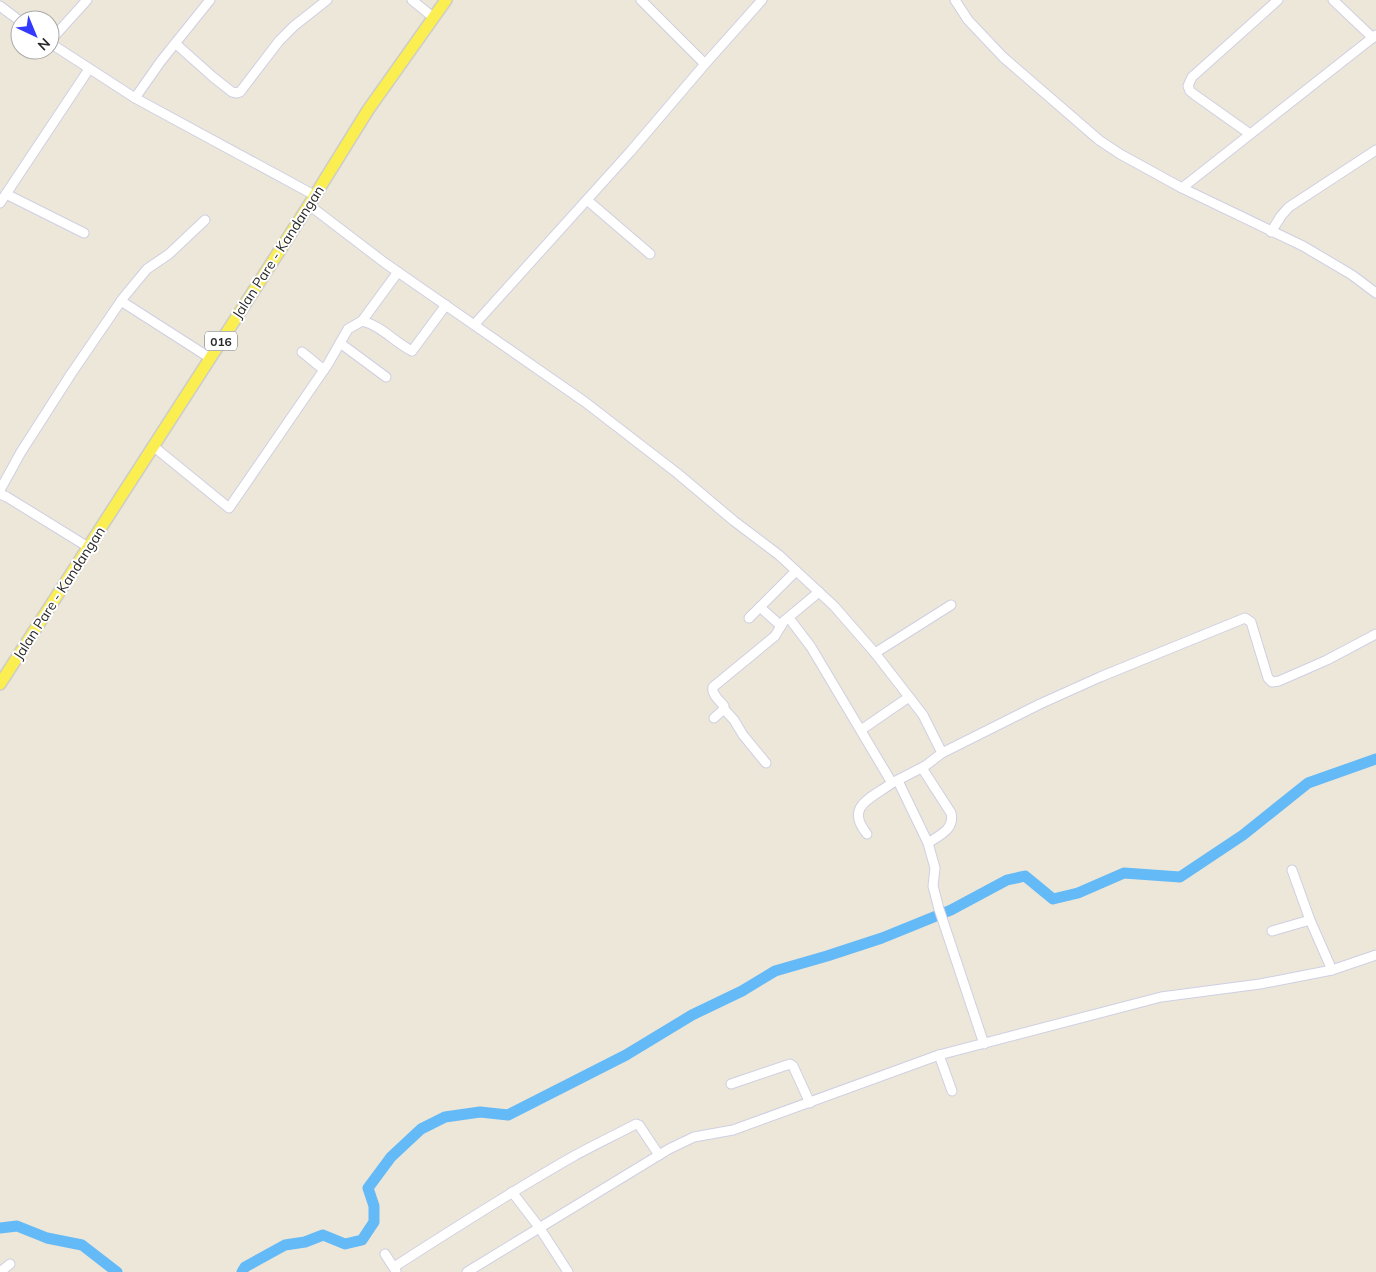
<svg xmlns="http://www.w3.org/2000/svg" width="1376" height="1272" viewBox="0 0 1376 1272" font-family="Mulish,sans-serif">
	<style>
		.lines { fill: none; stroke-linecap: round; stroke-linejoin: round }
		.river { stroke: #64b9f7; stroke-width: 11 }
		.minor-casing { stroke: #cfcfe3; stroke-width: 11 }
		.major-casing { stroke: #ccc; stroke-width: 14 }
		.minor { stroke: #fff; stroke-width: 9 }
		.major { stroke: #fbee50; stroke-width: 11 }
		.labels { text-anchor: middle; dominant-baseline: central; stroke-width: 4; stroke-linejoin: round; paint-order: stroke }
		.shield { fill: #fff; stroke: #696969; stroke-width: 1 }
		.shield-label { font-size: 12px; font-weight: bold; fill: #292929 }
		.street-label { font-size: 14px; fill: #292929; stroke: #fff }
	</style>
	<rect width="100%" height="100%" fill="#ede7d9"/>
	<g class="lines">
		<!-- river -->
		<g class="river">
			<polyline points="0,1228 17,1226 47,1238 82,1245 117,1272"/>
			<polyline points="242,1272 245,1267 285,1245 305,1242 323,1235 345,1244 362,1240 374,1222 374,1206 368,1188 391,1157 421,1129 445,1117 480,1112 508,1115 626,1055 692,1015 742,991 775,971 827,956 882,938 951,910 1007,880 1025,876 1053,899 1078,893 1124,873 1180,877 1243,835 1308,783 1376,759"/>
		</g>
		<!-- minor casing -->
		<g class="minor-casing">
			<g id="minor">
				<polyline points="412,0 434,18"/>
				<polyline points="641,0 705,64"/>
				<polyline points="955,0 968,20 1003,57 1099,140 1120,154 1182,188 1303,246 1352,275 1376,293"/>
				<polyline points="1333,0 1373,38"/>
				<polyline points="0,6 20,21"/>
				<polyline points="50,41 87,0"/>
				<polyline points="50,43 135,98 314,195"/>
				<polyline points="176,44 213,77 232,92 237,93 240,92 279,41 294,26 327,0"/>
				<polyline points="135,98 161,61 210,0"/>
				<polyline points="1250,134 1195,95 1190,91 1188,86 1192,77 1278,0"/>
				<polyline points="1182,188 1376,35"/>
				<polyline points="6,194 84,233"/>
				<polyline points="587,200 650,254"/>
				<polyline points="0,203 89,69"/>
				<polyline points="309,205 385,263 585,402 677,473 734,521 779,555 834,606 875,653 923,715 942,753 1040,704 1100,677 1245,618 1251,622 1268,678 1272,682 1279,681 1327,660 1376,634"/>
				<polyline points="1271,232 1281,216 1289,207 1376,150"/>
				<polyline points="121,301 210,358"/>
				<polyline points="362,321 398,272"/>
				<polyline points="474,325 630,152 705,64 762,0"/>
				<polyline points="340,343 386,377"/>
				<polyline points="302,352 324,370"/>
				<path d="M153 446 229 508 328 364 348 329 362 321C382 326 394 342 412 351L446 305"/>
				<polyline points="0,490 21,452 71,374 123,298 147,269 169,254 205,220"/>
				<polyline points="0,494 7,497 88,547"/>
				<polyline points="760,607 781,626"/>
				<polyline points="749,618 796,571"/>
				<polyline points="789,618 811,647 892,783 925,766 942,753"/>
				<polyline points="875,653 951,605"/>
				<polyline points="724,709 734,720 743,735 766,763"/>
				<path d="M714 718 723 710 724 706C720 701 711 694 713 687L775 636 784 621 819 592"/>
				<polyline points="861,730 909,697"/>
				<path d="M922 768 951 813C955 829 940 835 928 843"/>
				<polyline points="898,781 928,843 935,868 933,886 939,909 984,1044"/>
				<path d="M867 834C844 806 872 798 892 783"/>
				<polyline points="1292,870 1310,920 1332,970"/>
				<polyline points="1272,931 1310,920"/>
				<polyline points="939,1055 952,1091"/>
				<polyline points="731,1084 790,1064 793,1066 810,1103"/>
				<polyline points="512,1192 539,1227 568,1272"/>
				<polyline points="385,1254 396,1271"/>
				<path d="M394 1267C453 1229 512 1191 574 1156 594 1145 615 1135 636 1124L639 1125 659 1155"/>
				<polyline points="0,1272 10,1264"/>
				<polyline points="467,1272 669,1149 694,1137 733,1130 939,1055 1161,997 1260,984 1332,970 1376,955"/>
			</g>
		</g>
		<!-- major casing -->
		<g class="major-casing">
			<polyline id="major" points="0,684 309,205 368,110 446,0"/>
		</g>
		<!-- minor -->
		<use href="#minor" class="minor"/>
		<!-- major -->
		<use href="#major" class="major"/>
	</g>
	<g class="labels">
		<!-- shield labels -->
		<rect class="shield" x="205" y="331.5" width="32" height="19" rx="4"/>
		<g class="shield-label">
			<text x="221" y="341">016</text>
		</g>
		<!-- street labels -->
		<g class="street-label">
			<text transform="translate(278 252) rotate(-57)">Jalan Pare - Kandangan</text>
			<text transform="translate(59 593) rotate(-57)">Jalan Pare - Kandangan</text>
		</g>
	</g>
	<!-- north arrow -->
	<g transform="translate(35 35) rotate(136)"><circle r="24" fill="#ffffff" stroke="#a9a9a9"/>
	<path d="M0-4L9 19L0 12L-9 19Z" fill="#3439ff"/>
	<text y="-8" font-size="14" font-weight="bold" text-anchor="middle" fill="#292929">N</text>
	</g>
</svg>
